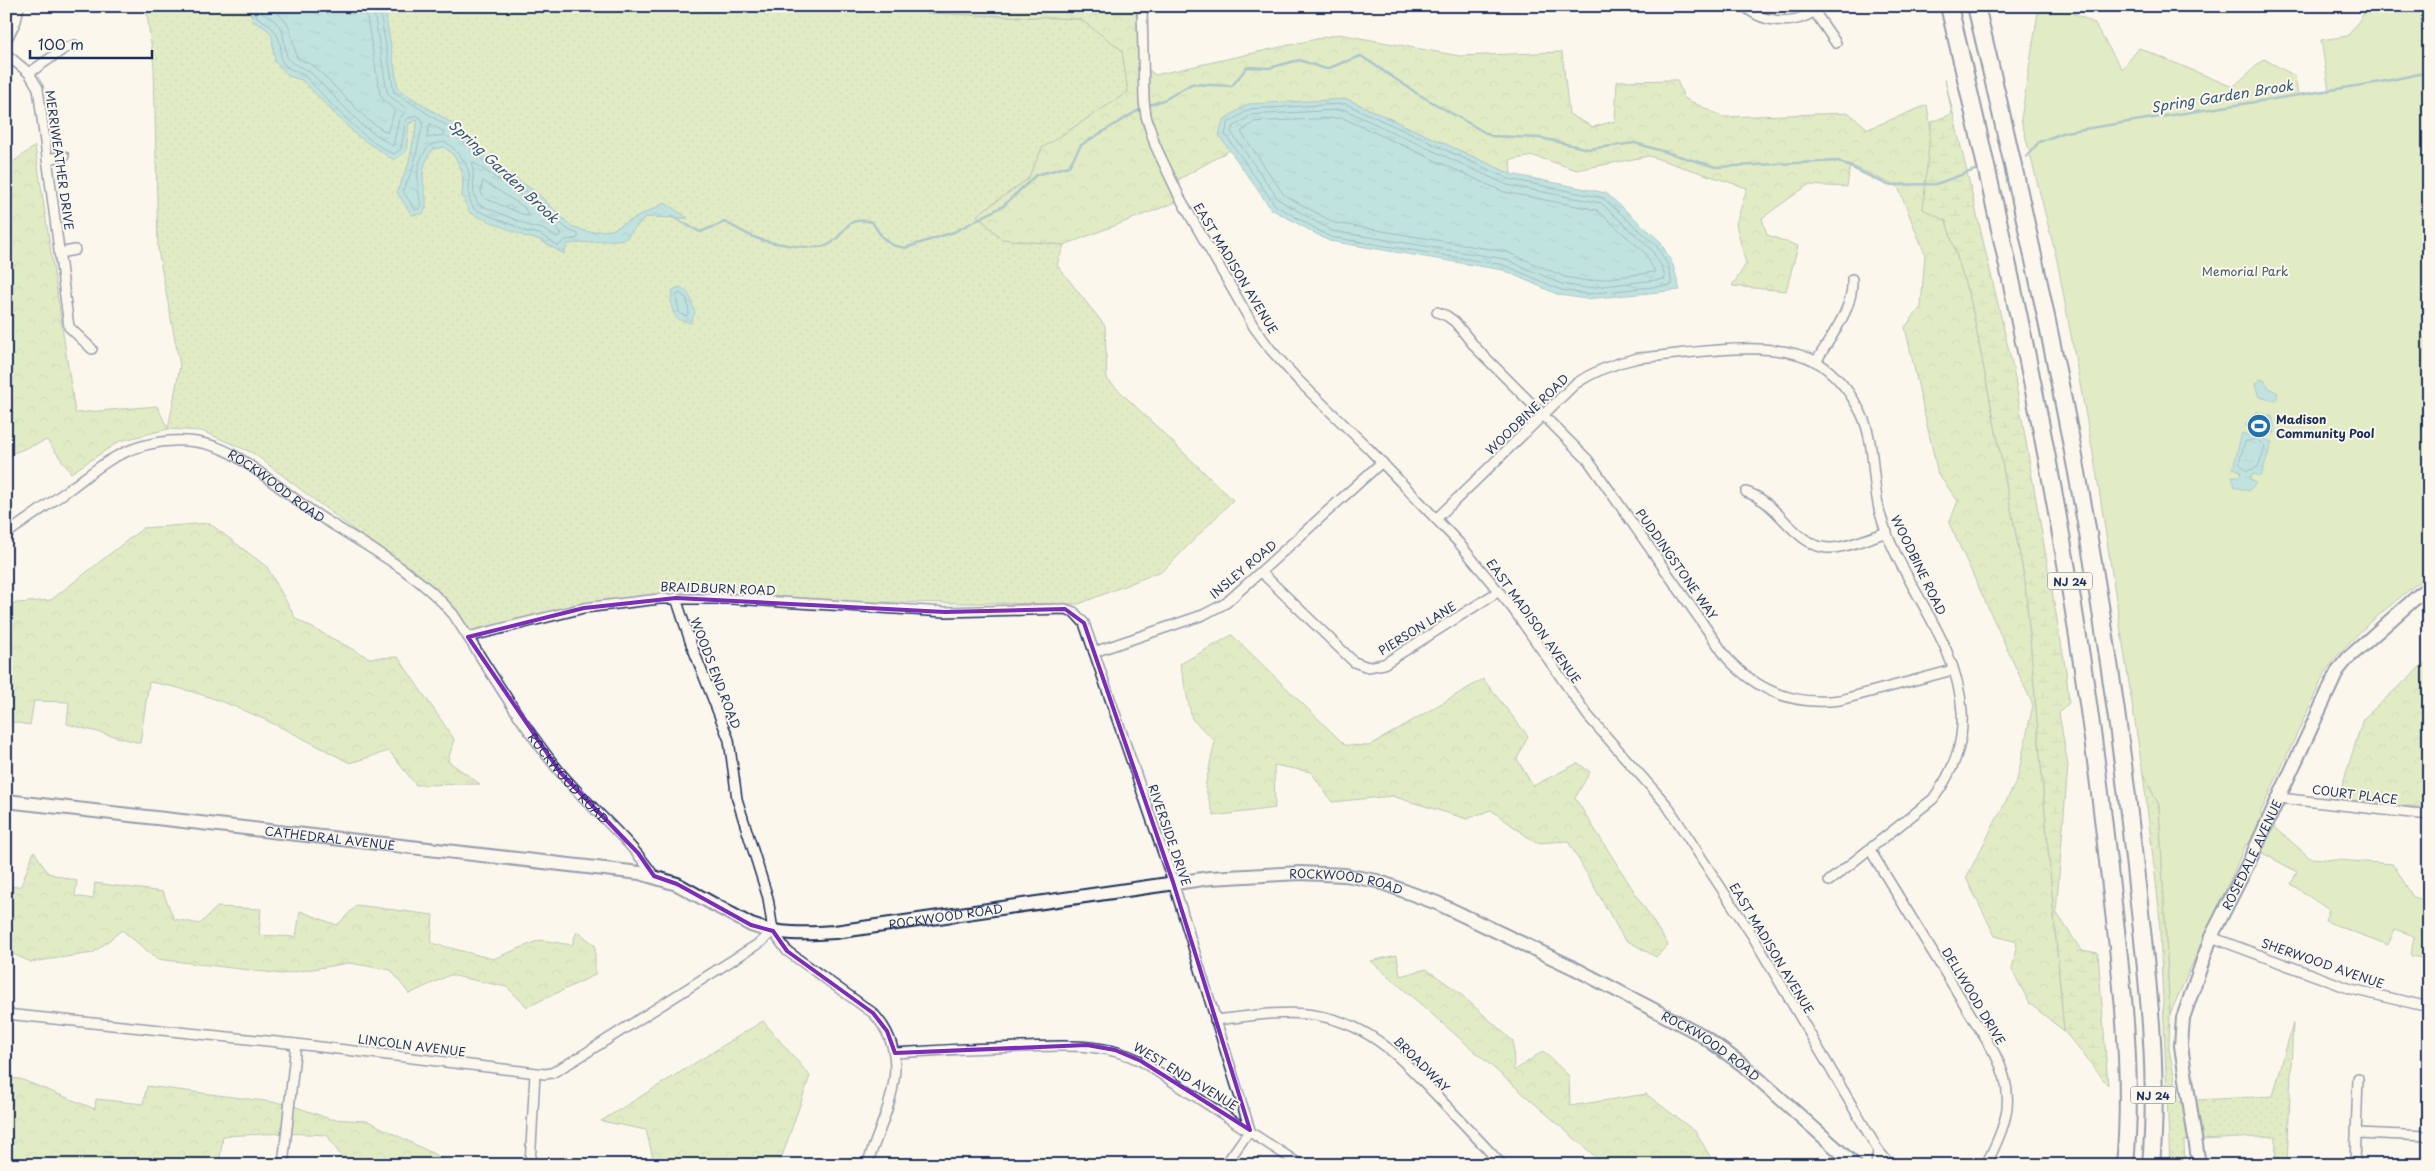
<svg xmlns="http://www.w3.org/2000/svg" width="2435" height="1171" viewBox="0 0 2435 1171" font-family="'Playpen Sans',sans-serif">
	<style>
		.grass { fill: url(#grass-dots); stroke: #6e8678 }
		.forest { fill: url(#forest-crowns); stroke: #6e8678 }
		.wetland { fill: url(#wetland-marsh); stroke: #6e8678 }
		.park { fill: #c1dc93; stroke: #6e8678 }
		.water { fill: url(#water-ripples); stroke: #538ca2 }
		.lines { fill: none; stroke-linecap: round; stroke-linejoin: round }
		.shore { stroke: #406d8b; stroke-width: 1 }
		.stream { stroke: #538ca2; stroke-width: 2.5 }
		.street-casing { stroke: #1b2f5e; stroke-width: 12 }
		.secondary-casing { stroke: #1b2f5e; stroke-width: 16 }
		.highway-casing { stroke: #1b2f5e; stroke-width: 20 }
		.street { stroke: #fbf7ec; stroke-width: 9 }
		.secondary { stroke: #fbf7ec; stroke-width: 12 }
		.highway { stroke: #fbf7ec; stroke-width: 16 }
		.marked { fill: none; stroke: #7b2cbf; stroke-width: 4; stroke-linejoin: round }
		.labels { text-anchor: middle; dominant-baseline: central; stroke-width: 4; stroke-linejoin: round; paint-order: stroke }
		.shield { fill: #fbf7ec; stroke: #5e6b89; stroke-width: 1 }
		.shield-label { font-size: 11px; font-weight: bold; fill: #1b2f5e }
		.street-label { font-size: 12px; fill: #1b2f5e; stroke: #fbf7ec }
		.park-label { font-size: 12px; fill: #445a6b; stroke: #fbf7ec }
		.poi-label { font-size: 12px; font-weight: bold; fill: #1b2f5e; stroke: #fbf7ec; text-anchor: start }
		.water-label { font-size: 14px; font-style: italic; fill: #32567a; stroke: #fbf7ec }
	</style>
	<defs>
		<pattern id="grass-dots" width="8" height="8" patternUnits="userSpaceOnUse" patternTransform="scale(1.25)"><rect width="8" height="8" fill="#c1dc93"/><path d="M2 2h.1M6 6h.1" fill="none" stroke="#a5bd81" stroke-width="1.8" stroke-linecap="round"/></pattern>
		<pattern id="forest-crowns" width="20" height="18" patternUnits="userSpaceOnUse" patternTransform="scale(1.25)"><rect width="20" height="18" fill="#c1dc93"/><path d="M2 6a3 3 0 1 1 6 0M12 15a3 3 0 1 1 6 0" fill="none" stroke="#a5bd81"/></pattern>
		<pattern id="wetland-marsh" width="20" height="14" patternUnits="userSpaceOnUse" patternTransform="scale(1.25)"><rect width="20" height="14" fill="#c1dc93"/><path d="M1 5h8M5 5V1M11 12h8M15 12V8" fill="none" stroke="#a5bd81"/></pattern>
		<pattern id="water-ripples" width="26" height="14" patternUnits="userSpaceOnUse" patternTransform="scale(1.25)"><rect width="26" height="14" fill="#78cacf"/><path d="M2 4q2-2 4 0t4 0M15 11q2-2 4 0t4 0" fill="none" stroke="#62a4ab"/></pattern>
	</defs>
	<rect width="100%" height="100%" fill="#fbf7ec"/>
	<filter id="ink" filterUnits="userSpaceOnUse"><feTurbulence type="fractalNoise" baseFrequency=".02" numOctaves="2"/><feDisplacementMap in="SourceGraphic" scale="10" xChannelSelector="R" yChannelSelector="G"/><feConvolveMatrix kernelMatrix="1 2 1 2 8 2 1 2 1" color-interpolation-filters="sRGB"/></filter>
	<g filter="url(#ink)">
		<!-- grass -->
		<g class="grass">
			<path d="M146 6H248L253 21 267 29 272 35 275 62 289 76 302 80 356 135 366 141 418 120 408 166 397 192 412 215 426 209C423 187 418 168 433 149L444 147C463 161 464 174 462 196L505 226 526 237 538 239 564 254 567 244 625 239 645 217 687 218 665 203 612 230 588 232 571 226 536 192 492 163 450 122 398 89 384 6H921L926 13 1080 19 1122 50 1128 92 1042 148 1028 179 977 215 1002 239 1064 245 1057 265 1105 326 1107 379 1233 500 1164 570 1079 604 638 600 468 637 422 582 253 453 202 431 168 429 180 366 158 250 154 67Z"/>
			<polygon points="2143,774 2159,805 2170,1014 2169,1049 2179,1101 2273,1096 2293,1023 2287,1165 2275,1165 2276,1136 2184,1141 2185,1165 2170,1165 2159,908"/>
		</g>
		<!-- forest -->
		<g class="forest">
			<polygon points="921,6 1136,10 1141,63 1155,75 1339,34 1459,56 1562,52 1569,114 1593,127 1615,121 1617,81 1677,80 1684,98 1723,117 1849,113 1868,129 1927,105 1946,221 1971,302 2025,581 2064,1031 2030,1004 2012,970 2017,942 1995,936 1966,878 2017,780 2033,705 1949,523 1958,501 1938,474 1905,327 1921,307 1925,254 1898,187 1850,165 1847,187 1808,185 1762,218 1767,235 1798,246 1786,291 1732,286 1746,264 1736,224 1747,188 1649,156 1577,170 1534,156 1510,160 1511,174 1347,99 1219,135 1230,150 1178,180 1174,203 1064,245 1002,239 977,215 1028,179 1042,148 1128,92 1122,50 1080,19 926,13"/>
			<polygon points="35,146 75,413 157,406 168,429 120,441 71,473 47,440 6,456 6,167"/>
			<path d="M209 523 267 567 296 619 369 658 398 657 454 739 448 761 480 784 416 785 389 751 350 763C285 729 223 694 149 682L140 743 67 724 69 702 34 701 30 725 6 721V604L51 600 143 528Z"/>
			<polygon points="1232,635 1345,745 1369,746 1483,679 1528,736 1517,759 1533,786 1578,763 1590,772 1575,798 1668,945 1656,957 1624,939 1568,841 1536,843 1491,810 1467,819 1392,796 1332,802 1311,772 1274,765 1275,808 1214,816 1205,787 1215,741 1192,719 1180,664"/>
			<polygon points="2429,659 2429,808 2338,799 2363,719"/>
			<polygon points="34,851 48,873 77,881 75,896 93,899 95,883 163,892 174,919 200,924 217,907 261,909 259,935 296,937 300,911 337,925 357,905 433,915 431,943 493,959 540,940 572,945 577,931 595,945 595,975 527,1007 507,987 450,975 409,994 391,970 349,963 282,974 157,959 122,930 93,953 31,962 6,951 6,887 21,886"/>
			<polygon points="1397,955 1400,976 1426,969 1456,990 1513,1041 1514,1071 1543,1051 1569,1076 1570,1106 1646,1094 1696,1132 1715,1165 1605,1165 1371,961"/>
			<polygon points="763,1021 810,1076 779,1165 682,1165 680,1159 653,1158 646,1130 601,1121"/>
			<polygon points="6,1078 20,1079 95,1109 96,1099 143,1104 147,1086 288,1104 330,1119 368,1121 442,1158 442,1165 347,1165 327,1135 285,1133 223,1136 219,1165 6,1165"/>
		</g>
		<!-- wetland -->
		<polygon class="wetland" points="1945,79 2013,368 2066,671 2069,703 2059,713 2068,766 2056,912 2081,950 2098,953 2108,1085 2064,1031 2025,581 1971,302 1946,221 1923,209 1931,122 1952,114"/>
		<!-- park -->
		<path class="park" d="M2039 6H2070L2071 12 2094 23 2122 69 2139 48 2233 87 2264 59 2295 76 2298 95 2329 90 2321 40 2348 36 2369 6H2429V573C2394 604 2351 633 2325 673L2260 814 2310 858 2393 864 2413 897 2429 901V959L2411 956 2414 936 2395 929 2388 945 2325 921 2329 910 2291 884 2297 872 2246 844 2170 1014 2159 805 2143 774 2096 470 2057 260 2021 119Z"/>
		<!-- water -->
		<g class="water">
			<path d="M248 6H384L398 89 450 122 492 163 536 192 571 226 588 232 612 230 665 203 688 218 645 217 625 239 567 244 564 254 538 239 526 237 470 213 462 196 464 174 453 154 444 147 433 149C411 177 434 197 423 214L412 215 397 192 408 166 418 120 409 123 406 152 394 160 356 135 302 80 289 76 275 62 272 35 267 29 253 21Z"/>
			<polygon points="1347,99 1511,174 1606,193 1660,241 1673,265 1680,290 1586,299 1559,295 1503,270 1329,241 1271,209 1219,135 1223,120 1248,104"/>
			<path d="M680 287C691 292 692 303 695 313L690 323 677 319C671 309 669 300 673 290Z"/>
			<polygon points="2260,379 2265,381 2269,388 2278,393 2276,401 2259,397 2255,384"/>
			<polygon points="2257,411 2264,415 2272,415 2275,433 2263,434 2263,439 2272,442 2261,476 2252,474 2250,479 2256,483 2249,491 2235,487 2232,476 2240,476 2241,471 2233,468 2242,433 2251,436 2253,431 2245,425"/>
		</g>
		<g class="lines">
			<!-- shore -->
			<g class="shore">
				<path d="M253 6 257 17C272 26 279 32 281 50 281 53 280 58 282 61 288 72 300 70 307 78 327 100 366 143 394 154L401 149 406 119 416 115 421 118 423 123 413 168 403 191 415 210 421 208C418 185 412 163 431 144L445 142C455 148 467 161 469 174 471 189 465 194 474 209L528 232 540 234 558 246 566 240 578 238V234L567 229 533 196 489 166 447 126 394 92 379 6"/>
				<polyline points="260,6 262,13 274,20 282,29 287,57 292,63 309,71 363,126 393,146 399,119 407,109 391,97 387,92 373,6"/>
				<polyline points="268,6 280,15 289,26 297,58 314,66 368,120 387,133 395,110 384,101 380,94 365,6"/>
				<polygon points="1346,104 1509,179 1603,198 1656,245 1669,267 1672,285 1586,294 1561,290 1504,265 1330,237 1275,205 1225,134 1228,123 1250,109"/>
				<polygon points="1345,110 1507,185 1601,203 1651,249 1663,269 1665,279 1586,288 1562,284 1505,259 1332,231 1279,200 1231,132 1233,127 1252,115"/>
				<polygon points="1343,118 1504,192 1597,210 1645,253 1655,272 1587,281 1565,277 1507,252 1335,223 1284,195 1241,132 1254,122"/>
				<polygon points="430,124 443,131 444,135 427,138"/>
				<polygon points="473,162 529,201 561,232 561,235 556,237 543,229 530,226 478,204 474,194"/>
				<polygon points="483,181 524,207 529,215 527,216 484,198 481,192"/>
				<polygon points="680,293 687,299 689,313 687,316 680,314 676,298"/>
				<polygon points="2257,439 2265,447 2258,467 2247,471 2239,463 2245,442"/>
			</g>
			<!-- stream -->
			<g class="stream">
				<polyline points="1147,106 1166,99 1191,84 1232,86 1247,67 1269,68 1299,60 1326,69 1361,56 1418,94 1491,136 1541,138 1588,149 1635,143 1716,167 1838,161 1888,185 1936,184 1975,170"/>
				<polyline points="2026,157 2039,142 2065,132 2381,82 2429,72"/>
				<path d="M671 216 700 232 725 222C736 228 746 234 756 238 767 243 818 251 828 245 848 235 842 215 872 222L882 237 892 245 905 248 954 232 1003 206 1036 175 1069 166 1081 145 1142 108"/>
			</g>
			<!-- street casing -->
			<g class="street-casing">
				<g id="street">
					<polyline points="1142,6 1144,100 1146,116 1155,145 1180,198 1254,327 1271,350 1299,381 1368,448 1459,543 1513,609 1588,716 1666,804 1752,935 1878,1150 1887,1161 1886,1165"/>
					<path d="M1744 6C1765 25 1800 26 1820 6"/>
					<polyline points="1814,11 1836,43"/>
					<polyline points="6,41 16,21 19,6"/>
					<polyline points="6,54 29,73 38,88 69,327 92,349"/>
					<polyline points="29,73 65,48 75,45"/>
					<polyline points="47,159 64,156"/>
					<polyline points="59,253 75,250"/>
					<path d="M1437 312 1447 316 1455 322 1476 348 1588 460 1727 658C1758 692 1795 706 1840 700L1953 670"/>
					<path d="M1816 362C1830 337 1854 309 1852 279"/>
					<path d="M1746 492C1761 497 1769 505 1780 516 1822 562 1833 550 1887 532"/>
					<path d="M1436 519 1575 384C1594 371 1615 363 1638 358 1688 354 1773 337 1817 362 1836 374 1851 393 1861 413 1876 444 1871 480 1880 513 1899 582 1957 637 1962 711 1964 745 1953 772 1933 799L1829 881"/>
					<path id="s1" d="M6 534C28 519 49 504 71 488 86 477 101 464 117 456 154 437 201 434 237 457 265 474 289 496 316 514 364 545 416 571 453 614 488 667 520 723 560 772 590 808 628 837 654 876"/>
					<polyline points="1261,572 1354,662 1368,667 1384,664 1499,591"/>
					<path d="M676 598 690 641 729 740 737 799 768 898 773 931 787 951 873 1013C917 1060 884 1113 867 1165"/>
					<polyline points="468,637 584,608 659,599 733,599 945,612 1065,609 1074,612 1084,623 1173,882 1250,1130 1225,1165"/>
					<polyline points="1094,652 1203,615 1226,603 1382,462"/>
					<polyline points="2279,798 2429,815"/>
					<path d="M1870 850 1995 1054C2018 1098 2006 1124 1986 1165"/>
					<polyline points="2211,937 2351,989 2429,1007"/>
					<polyline points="6,1014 296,1044 545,1074 552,1073 578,1058 761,942 773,931"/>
					<path d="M1215 1020C1245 1017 1277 1011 1307 1014 1368 1021 1399 1056 1439 1098 1460 1120 1481 1142 1502 1165"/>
					<path d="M895 1053C937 1050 979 1048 1021 1047 1063 1046 1102 1042 1141 1061L1301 1165"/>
					<polyline points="2357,1133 2429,1136"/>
					<polyline points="283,1165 296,1044"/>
					<polyline points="530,1165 535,1073"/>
					<polyline points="1876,1165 1878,1150"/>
					<polyline points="2355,1165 2358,1078"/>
				</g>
			</g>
			<!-- secondary casing -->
			<g class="secondary-casing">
				<g id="secondary">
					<path id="s2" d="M6 801 640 873 677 884 751 925C778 935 806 934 835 932L1210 878 1300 873 1345 875 1377 881 1437 903 1574 968 1700 1034 1743 1065 1855 1165"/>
					<path id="s3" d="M2199 1165 2181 1046 2183 1018 2211 937 2248 864 2338 670 2348 658 2429 586"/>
				</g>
			</g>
			<!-- highway casing -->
			<g class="highway-casing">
				<g id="highway">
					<path d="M1949 6C2014 281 2073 554 2105 835 2117 944 2135 1056 2125 1165"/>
					<path d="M1976 6C2043 288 2104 570 2134 859 2145 959 2160 1063 2151 1165"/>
				</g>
			</g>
			<!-- street -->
			<use href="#street" class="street"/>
			<!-- secondary -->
			<use href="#secondary" class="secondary"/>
			<!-- highway -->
			<use href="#highway" class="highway"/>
		</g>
	</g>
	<!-- marked area -->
	<path d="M0 0H2435V1171H0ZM676 598 945 612 1065 609 1084 623 1173 882 1250 1130 1141 1061 1115 1050 1087 1045 895 1053 887 1031 873 1013 787 951 773 931 751 925 677 884 654 876 638 853 560 772 468 637 584 608Z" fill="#fbf7ec" fill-opacity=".55" fill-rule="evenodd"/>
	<path class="marked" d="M676 598 945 612 1065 609 1084 623 1173 882 1250 1130 1141 1061 1115 1050 1087 1045 895 1053 887 1031 873 1013 787 951 773 931 751 925 677 884 654 876 638 853 560 772 468 637 584 608Z"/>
	<!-- icons -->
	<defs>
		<g id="stadium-disc" transform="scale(1.25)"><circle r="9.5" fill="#1f6fb2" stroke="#fbf7ec"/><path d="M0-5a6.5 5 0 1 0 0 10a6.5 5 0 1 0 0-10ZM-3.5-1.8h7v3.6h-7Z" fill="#fff"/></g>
	</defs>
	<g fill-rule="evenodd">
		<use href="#stadium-disc" x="2259" y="426"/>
	</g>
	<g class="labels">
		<!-- shield labels -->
		<g class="shield">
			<rect x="2047.5" y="572.5" width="45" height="17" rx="4"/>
			<rect x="2130.5" y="1086.5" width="45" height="17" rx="4"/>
		</g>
		<g class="shield-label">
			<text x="2070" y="581">NJ 24</text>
			<text x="2153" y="1095">NJ 24</text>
		</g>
		<!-- street labels -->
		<g class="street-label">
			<text transform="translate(60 160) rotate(82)">MERRIWEATHER DRIVE</text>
			<text transform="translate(1236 268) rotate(59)">EAST MADISON AVENUE</text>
			<text transform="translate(1527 414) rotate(-44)">WOODBINE ROAD</text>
			<text stroke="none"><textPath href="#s1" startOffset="310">ROCKWOOD ROAD</textPath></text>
			<text transform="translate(1677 564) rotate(55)">PUDDINGSTONE WAY</text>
			<text transform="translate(1919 565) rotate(64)">WOODBINE ROAD</text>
			<text transform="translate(1243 569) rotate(-40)">INSLEY ROAD</text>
			<text transform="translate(718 588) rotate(2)">BRAIDBURN ROAD</text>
			<text transform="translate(1534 621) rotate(54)">EAST MADISON AVENUE</text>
			<text transform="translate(1417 628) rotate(-32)">PIERSON LANE</text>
			<text transform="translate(716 673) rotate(69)">WOODS END ROAD</text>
			<text stroke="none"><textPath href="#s1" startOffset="730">ROCKWOOD ROAD</textPath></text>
			<text transform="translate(2355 794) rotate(7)">COURT PLACE</text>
			<text transform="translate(1170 835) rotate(71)">RIVERSIDE DRIVE</text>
			<text stroke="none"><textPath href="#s2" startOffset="326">CATHEDRAL AVENUE</textPath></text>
			<text stroke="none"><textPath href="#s3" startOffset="326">ROSEDALE AVENUE</textPath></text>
			<text stroke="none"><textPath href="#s2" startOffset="1362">ROCKWOOD ROAD</textPath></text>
			<text stroke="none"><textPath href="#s2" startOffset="958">ROCKWOOD ROAD</textPath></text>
			<text transform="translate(1772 948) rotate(59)">EAST MADISON AVENUE</text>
			<text transform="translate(2323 963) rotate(19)">SHERWOOD AVENUE</text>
			<text transform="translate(1974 996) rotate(59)">DELLWOOD DRIVE</text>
			<text transform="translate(412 1045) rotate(7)">LINCOLN AVENUE</text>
			<text stroke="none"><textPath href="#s2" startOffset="1766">ROCKWOOD ROAD</textPath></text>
			<text transform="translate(1422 1064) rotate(45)">BROADWAY</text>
			<text transform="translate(1186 1076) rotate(31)">WEST END AVENUE</text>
		</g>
		<!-- park labels -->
		<g class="park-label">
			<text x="2245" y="271">Memorial Park</text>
		</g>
		<!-- poi labels -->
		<g class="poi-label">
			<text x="2276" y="419">Madison<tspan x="2276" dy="14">Community Pool</tspan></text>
		</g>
		<!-- water labels -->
		<g class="water-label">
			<text transform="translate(2222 96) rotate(-9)">Spring Garden Brook</text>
			<text transform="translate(504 171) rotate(43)">Spring Garden Brook</text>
		</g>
	</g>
	<!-- margin -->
	<rect width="2435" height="1171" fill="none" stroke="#fbf7ec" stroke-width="25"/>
	<rect x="12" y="12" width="2410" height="1146" fill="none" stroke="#1b2f5e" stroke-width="2" filter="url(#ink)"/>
	<!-- scale -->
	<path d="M30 50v8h122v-8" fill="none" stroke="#1b2f5e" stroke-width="2.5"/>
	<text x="38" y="50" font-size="15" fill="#1b2f5e" stroke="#fbf7ec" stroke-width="4" paint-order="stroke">100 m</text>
</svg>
